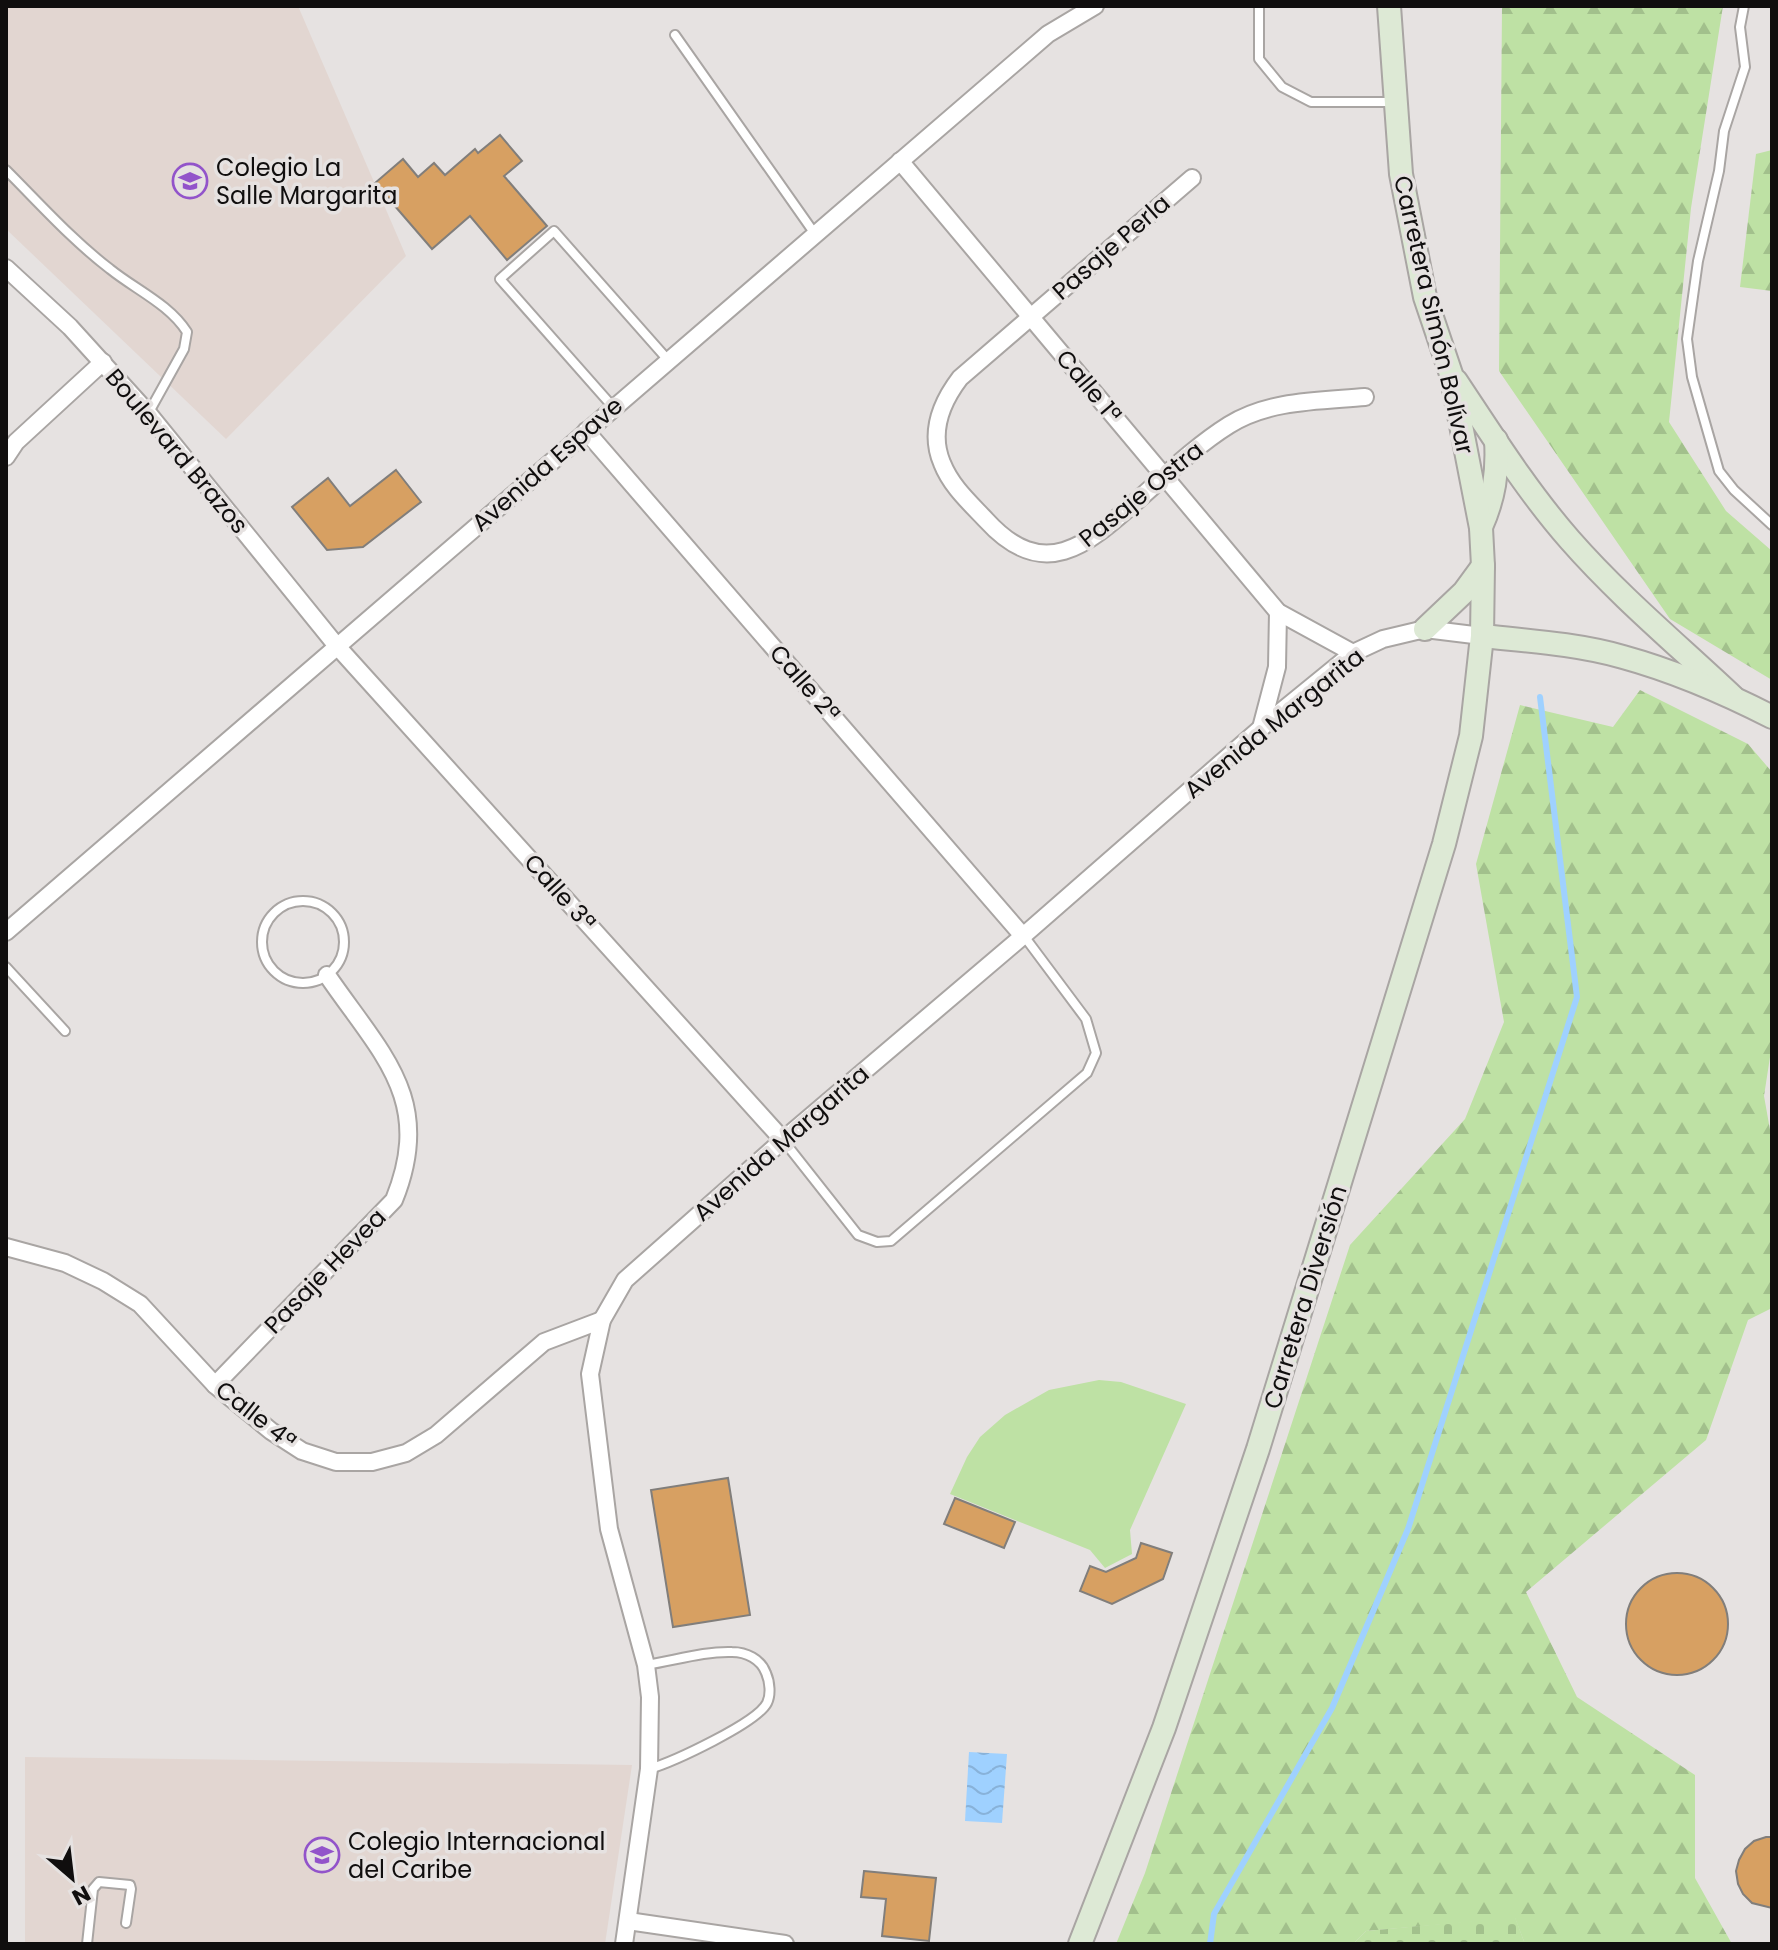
<svg xmlns="http://www.w3.org/2000/svg" width="1778" height="1950" viewBox="0 0 1778 1950" font-family="Poppins,sans-serif">
	<style>
		.built { fill: #e2d6d1 }
		.grass { fill: #bee1a4 }
		.forest { fill: url(#forest-firs) }
		.cemetery { fill: url(#cemetery-stones) }
		.water { fill: url(#water-waves) }
		.lines { fill: none; stroke-linecap: round; stroke-linejoin: round }
		.stream { stroke: #9fd1ff; stroke-width: 6 }
		.building { fill: #d7a062; stroke: #817e7b; stroke-width: 2 }
		.service-casing { stroke: #a9a5a3; stroke-width: 12 }
		.minor-casing { stroke: #a9a5a3; stroke-width: 20 }
		.secondary-casing { stroke: #a9a5a3; stroke-width: 26 }
		.service { stroke: #fff; stroke-width: 8 }
		.minor { stroke: #fff; stroke-width: 16 }
		.secondary { stroke: #dde9d5; stroke-width: 22 }
		.labels { text-anchor: middle; dominant-baseline: central; stroke-width: 7; stroke-linejoin: round; paint-order: stroke }
		.poi-label { font-size: 24px; fill: #100e0e; stroke: #e6e2e1; text-anchor: start }
		.street-label { font-size: 24px; fill: #100e0e; stroke: #e6e2e1 }
	</style>
	<defs>
		<pattern id="forest-firs" width="22" height="20" patternUnits="userSpaceOnUse" patternTransform="scale(2)"><rect width="22" height="20" fill="#bee1a4"/><path d="M5 1l3.5 6h-7zM16 11l3.5 6h-7z" fill="#a2c08c"/></pattern>
		<pattern id="cemetery-stones" width="16" height="16" patternUnits="userSpaceOnUse" patternTransform="scale(2)"><rect width="16" height="16" fill="#bee1a4"/><path d="M2 7V4a2 2 0 0 1 4 0v3zM10 15v-3a2 2 0 0 1 4 0v3z" fill="#a2c08c"/></pattern>
		<pattern id="water-waves" width="16" height="10" patternUnits="userSpaceOnUse" patternTransform="scale(2)"><rect width="16" height="10" fill="#9fd1ff"/><path d="M0 5q4-4 8 0t8 0" fill="none" stroke="#88b2d9"/></pattern>
	</defs>
	<rect width="100%" height="100%" fill="#e6e2e1"/>
	<!-- built -->
	<g class="built">
		<polygon points="6,6 298,6 406,256 226,439 6,229"/>
		<polygon points="25,1757 632,1765 605,1944 25,1944"/>
	</g>
	<!-- grass -->
	<polygon class="grass" points="1099,1380 1121,1382 1186,1404 1130,1530 1132,1554 1105,1568 1090,1550 950,1494 967,1457 980,1437 1005,1415 1049,1390"/>
	<!-- forest -->
	<g class="forest">
		<polygon points="1502,6 1723,6 1691,208 1669,422 1726,511 1772,551 1772,680 1670,619 1499,371"/>
		<polygon points="1772,150 1772,291 1740,287 1756,154"/>
		<polygon points="1640,690 1748,744 1772,772 1772,1044 1764,1096 1772,1141 1772,1308 1748,1320 1706,1440 1526,1592 1577,1697 1695,1775 1695,1878 1732,1944 1525,1944 1515,1918 1366,1931 1353,1944 1116,1944 1145,1873 1350,1245 1465,1119 1504,1022 1476,864 1520,705 1613,727"/>
	</g>
	<!-- cemetery -->
	<polygon class="cemetery" points="1515,1917 1525,1944 1353,1944 1366,1931"/>
	<!-- water -->
	<polygon class="water" points="969,1752 1007,1754 1002,1823 965,1821"/>
	<g class="lines">
		<!-- stream -->
		<polyline class="stream" points="1210,1944 1214,1914 1332,1708 1408,1529 1577,997 1540,697"/>
	</g>
	<!-- building -->
	<g class="building">
		<polygon points="500,135 522,161 504,176 547,226 507,260 470,216 432,249 375,183 403,159 418,177 434,163 445,175 475,149 478,153"/>
		<polygon points="396,470 421,502 363,547 327,550 292,507 328,478 350,506"/>
		<polygon points="728,1478 750,1615 673,1627 651,1490"/>
		<polygon points="955,1498 1015,1522 1004,1548 944,1524"/>
		<polygon points="1141,1543 1172,1553 1163,1579 1112,1604 1080,1591 1090,1566 1106,1572 1136,1558"/>
		<circle cx="1677" cy="1624" r="51"/>
		<polygon points="1766,1837 1772,1837 1772,1908 1752,1903 1743,1894 1738,1884 1736,1871 1739,1860 1745,1849 1754,1841"/>
		<polygon points="864,1871 936,1878 929,1941 882,1936 886,1899 861,1897"/>
	</g>
	<g class="lines">
		<!-- service casing -->
		<g class="service-casing">
			<g id="service">
				<polyline points="1259,6 1259,59 1282,87 1311,102 1395,102"/>
				<polyline points="1744,6 1740,27 1745,67 1724,131 1719,171 1698,261 1687,339 1692,377 1719,471 1734,490 1772,525"/>
				<polyline points="675,35 815,234"/>
				<path d="M6 170C40 204 72 240 110 269 136 290 169 304 187 332L184 349 149 412"/>
				<polyline points="613,407 500,279 554,231 668,360"/>
				<circle cx="303" cy="942" r="41"/>
				<polyline points="6,967 65,1031"/>
				<polyline points="783,1140 858,1235 877,1242 891,1241 1087,1073 1096,1053 1086,1019 1024,936"/>
				<path d="M646 1665C673 1661 704 1651 732 1652 746 1652 761 1659 766 1673 770 1682 771 1695 767 1703 757 1723 673 1762 649 1769"/>
				<polyline points="87,1944 93,1889 99,1882 130,1885 131,1889 126,1923"/>
			</g>
		</g>
		<!-- minor casing -->
		<g class="minor-casing">
			<g id="minor">
				<polyline points="900,161 1278,612 1353,653"/>
				<path d="M1192 178 960 378C941 403 929 432 942 463 951 486 969 502 986 520 1045 585 1089 543 1140 498 1168 473 1197 445 1229 425 1269 400 1319 401 1365 397"/>
				<polyline points="6,268 70,327 148,413 336,645 783,1140"/>
				<polyline points="586,431 1023,936"/>
				<polyline points="6,457 16,442 103,362"/>
				<polyline points="1261,728 1277,667 1278,612"/>
				<polyline points="6,932 1048,34 1095,6"/>
				<polyline points="6,1247 65,1263 103,1281 140,1304 215,1385 271,1431 302,1451 336,1462 372,1462 406,1453 436,1435 544,1342 602,1320"/>
				<path d="M215 1385 394 1200C435 1099 381 1054 327 975"/>
				<polyline points="628,1921 785,1944"/>
				<polyline points="624,1944 649,1769 650,1697 646,1665 609,1529 590,1374 602,1320 625,1280 783,1140 1023,936 1261,728 1353,653 1383,639 1425,629 1482,636"/>
			</g>
		</g>
		<!-- secondary casing -->
		<g class="secondary-casing">
			<g id="secondary">
				<path d="M1456 381C1492 435 1527 491 1570 540 1620 597 1679 646 1733 697"/>
				<path d="M1481 527C1494 498 1498 472 1496 440"/>
				<polyline points="1425,629 1464,592 1483,566"/>
				<path d="M1482 636C1529 641 1578 644 1623 657 1674 671 1725 693 1772 717"/>
				<polyline points="1080,1944 1164,1728 1258,1449 1444,844 1471,736 1482,636 1483,566 1481,528 1451,374 1425,297 1401,174 1389,6"/>
			</g>
		</g>
		<!-- service -->
		<use href="#service" class="service"/>
		<!-- minor -->
		<use href="#minor" class="minor"/>
		<!-- secondary -->
		<use href="#secondary" class="secondary"/>
	</g>
	<!-- icons -->
	<defs>
		<g id="school-ring" transform="scale(1.8)"><circle r="9.5" fill="#e6e2e1" stroke="#9254ca" stroke-width="1.5"/><path d="M0-5L7-2L0 1L-7-2ZM-4 1L0 2.5L4 1V4Q0 6-4 4Z" fill="#9254ca"/></g>
	</defs>
	<g fill-rule="evenodd">
		<use href="#school-ring" x="190" y="181"/>
		<use href="#school-ring" x="322" y="1855"/>
	</g>
	<g class="labels">
		<!-- poi labels -->
		<g class="poi-label">
			<text x="216" y="167">Colegio La<tspan x="216" dy="28">Salle Margarita</tspan></text>
			<text x="348" y="1841">Colegio Internacional<tspan x="348" dy="28">del Caribe</tspan></text>
		</g>
		<!-- street labels -->
		<g class="street-label">
			<text transform="translate(1111 247) rotate(-41)">Pasaje Perla</text>
			<text transform="translate(1434 315) rotate(77)">Carretera Simón Bolívar</text>
			<text transform="translate(1089 386) rotate(50)">Calle 1ª</text>
			<text transform="translate(177 451) rotate(50)">Boulevard Brazos</text>
			<text transform="translate(547 464) rotate(-41)">Avenida Espave</text>
			<text transform="translate(1141 494) rotate(-39)">Pasaje Ostra</text>
			<text transform="translate(805 683) rotate(49)">Calle 2ª</text>
			<text transform="translate(1274 723) rotate(-39)">Avenida Margarita</text>
			<text transform="translate(560 892) rotate(48)">Calle 3ª</text>
			<text transform="translate(781 1143) rotate(-41)">Avenida Margarita</text>
			<text transform="translate(325 1271) rotate(-46)">Pasaje Hevea</text>
			<text transform="translate(1305 1297) rotate(-73)">Carretera Diversión</text>
			<text transform="translate(256 1415) rotate(38)">Calle 4ª</text>
		</g>
	</g>
	<!-- border -->
	<rect width="1778" height="1950" fill="none" stroke="#100e0e" stroke-width="16"/>
	<!-- north arrow -->
	<g transform="translate(72 1878) rotate(152)" stroke="#e6e2e1" stroke-width="6" paint-order="stroke">
	<path d="M0-6L14 30L0 20L-14 30Z" fill="#100e0e"/>
	<text y="-12" font-size="22" font-weight="bold" text-anchor="middle" fill="#100e0e">N</text>
	</g>
</svg>
